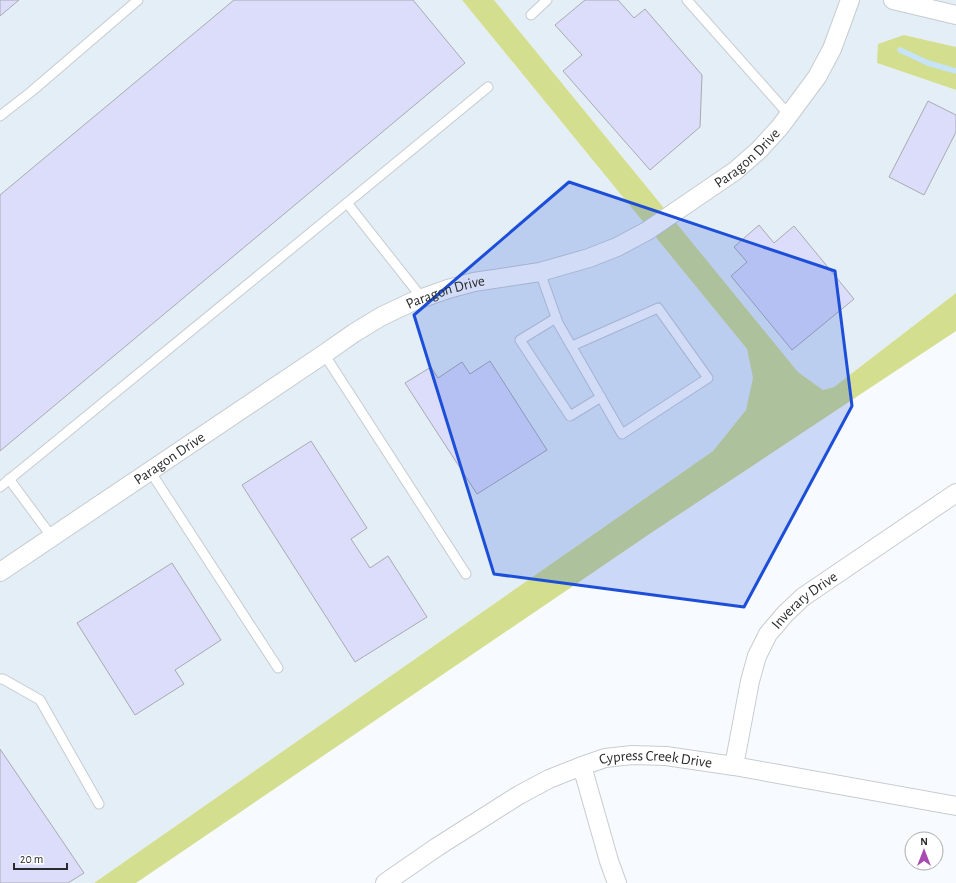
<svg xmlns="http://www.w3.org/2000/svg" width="956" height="883" viewBox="0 0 956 883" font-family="'Alegreya Sans',sans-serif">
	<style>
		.built { fill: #e3eef7 }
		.green { fill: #d3de8f }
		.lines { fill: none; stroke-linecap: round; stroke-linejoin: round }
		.stream { stroke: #c6e3f7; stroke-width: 5.5 }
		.building { fill: #dbddfb; stroke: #aaaaaf }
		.lane-casing { stroke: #c7cccf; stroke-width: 11 }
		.street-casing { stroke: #c7cccf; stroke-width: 20 }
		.lane { stroke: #fff; stroke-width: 9 }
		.street { stroke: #fff; stroke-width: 18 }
		.marked { fill: #1d4ed8; fill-opacity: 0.2; stroke: #1d4ed8; stroke-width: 3; stroke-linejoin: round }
		.labels { text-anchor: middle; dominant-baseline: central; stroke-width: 3.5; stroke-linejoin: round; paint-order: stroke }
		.street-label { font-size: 15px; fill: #2a2b2d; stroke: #fff }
	</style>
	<rect width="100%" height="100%" fill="#f7fbff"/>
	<!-- built -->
	<g class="built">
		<polygon points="0,0 462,0 747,349 754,378 746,410 713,451 94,883 0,883"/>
		<polygon points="494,0 956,0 956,47 904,35 877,63 956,90 956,293 834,387 823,390 798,372"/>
	</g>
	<!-- green -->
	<g class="green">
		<polygon points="462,0 494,0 798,372 823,390 834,387 956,293 956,331 651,533 136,883 94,883 713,451 746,410 753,378 747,349"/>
		<polygon points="904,35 956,47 956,90 877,63 878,44"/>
	</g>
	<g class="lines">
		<!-- stream -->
		<polyline class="stream" points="900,50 928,63 956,71"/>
	</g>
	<!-- building -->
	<g class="building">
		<polygon points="0,0 19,0 0,16"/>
		<polygon points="234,0 413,0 465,63 0,451 0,195"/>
		<polygon points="585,0 618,0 634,18 645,9 702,75 700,127 650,170 563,71 582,55 555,25"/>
		<polygon points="928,101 956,115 956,132 924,195 889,177"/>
		<polygon points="759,225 774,243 794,226 854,299 792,350 731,276 747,262 734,247"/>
		<polygon points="490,361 547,450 477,494 405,383 431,367 438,378 462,362 470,374"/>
		<polygon points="311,441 367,528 351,539 370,568 388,556 427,617 355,662 242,485"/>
		<polygon points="172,563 221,640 175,670 184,684 135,715 77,623"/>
		<polygon points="0,749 84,873 68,883 0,883"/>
	</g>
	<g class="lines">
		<!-- lane casing -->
		<g class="lane-casing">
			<g id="lane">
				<polyline points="687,0 789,115"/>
				<polyline points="531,15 547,0"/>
				<polyline points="0,116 32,91 138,0"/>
				<polyline points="347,203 488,87"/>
				<polyline points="540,272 558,323 622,434 708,378 658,308 572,346"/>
				<polyline points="556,318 520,340 570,416 601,397"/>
				<polyline points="324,354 466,574"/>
				<polyline points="150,471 278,668"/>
				<polyline points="9,479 52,537"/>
				<polyline points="0,487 347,203 422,298"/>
				<polyline points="0,679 3,679 40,700 99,804"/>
			</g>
		</g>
		<!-- street casing -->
		<g class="street-casing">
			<g id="street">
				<polyline points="893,0 956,15"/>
				<path id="s1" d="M0 572 324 354 354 333 382 316 414 301 448 289 474 282 540 272 589 258 617 247 647 231 735 171 759 150 780 127 817 77 832 49 850 0"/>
				<polyline points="582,766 609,861 617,883"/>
				<path id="s2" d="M734 766 750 681 757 656 768 634 785 614 803 597 956 493"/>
				<path id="s3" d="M385 883 437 847 519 795 549 779 582 766 605 758 632 755 666 756 734 766 956 806"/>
			</g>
		</g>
		<!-- lane -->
		<use href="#lane" class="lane"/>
		<!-- street -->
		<use href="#street" class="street"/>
	</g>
	<!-- marked area -->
	<path class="marked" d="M569 182 835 271 852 406 744 607 494 574 414 315Z"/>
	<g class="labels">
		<!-- street labels -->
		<g class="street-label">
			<text stroke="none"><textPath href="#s1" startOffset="864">Paragon Drive</textPath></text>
			<text stroke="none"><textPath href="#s1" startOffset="528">Paragon Drive</textPath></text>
			<text stroke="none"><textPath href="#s1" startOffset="204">Paragon Drive</textPath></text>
			<text stroke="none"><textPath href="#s2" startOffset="187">Inverary Drive</textPath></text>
			<text stroke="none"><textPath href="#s3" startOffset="305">Cypress Creek Drive</textPath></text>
		</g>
	</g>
	<!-- north arrow -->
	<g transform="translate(924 851)"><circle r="19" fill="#ffffff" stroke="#aaaaab"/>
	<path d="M0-3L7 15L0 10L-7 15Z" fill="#a94ab2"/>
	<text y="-6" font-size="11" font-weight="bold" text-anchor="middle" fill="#2a2b2d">N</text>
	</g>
	<!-- scale -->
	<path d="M14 863v6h53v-6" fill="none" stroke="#2a2b2d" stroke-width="2"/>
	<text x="20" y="863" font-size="12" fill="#2a2b2d" stroke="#ffffff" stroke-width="3" paint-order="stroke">20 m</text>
</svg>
